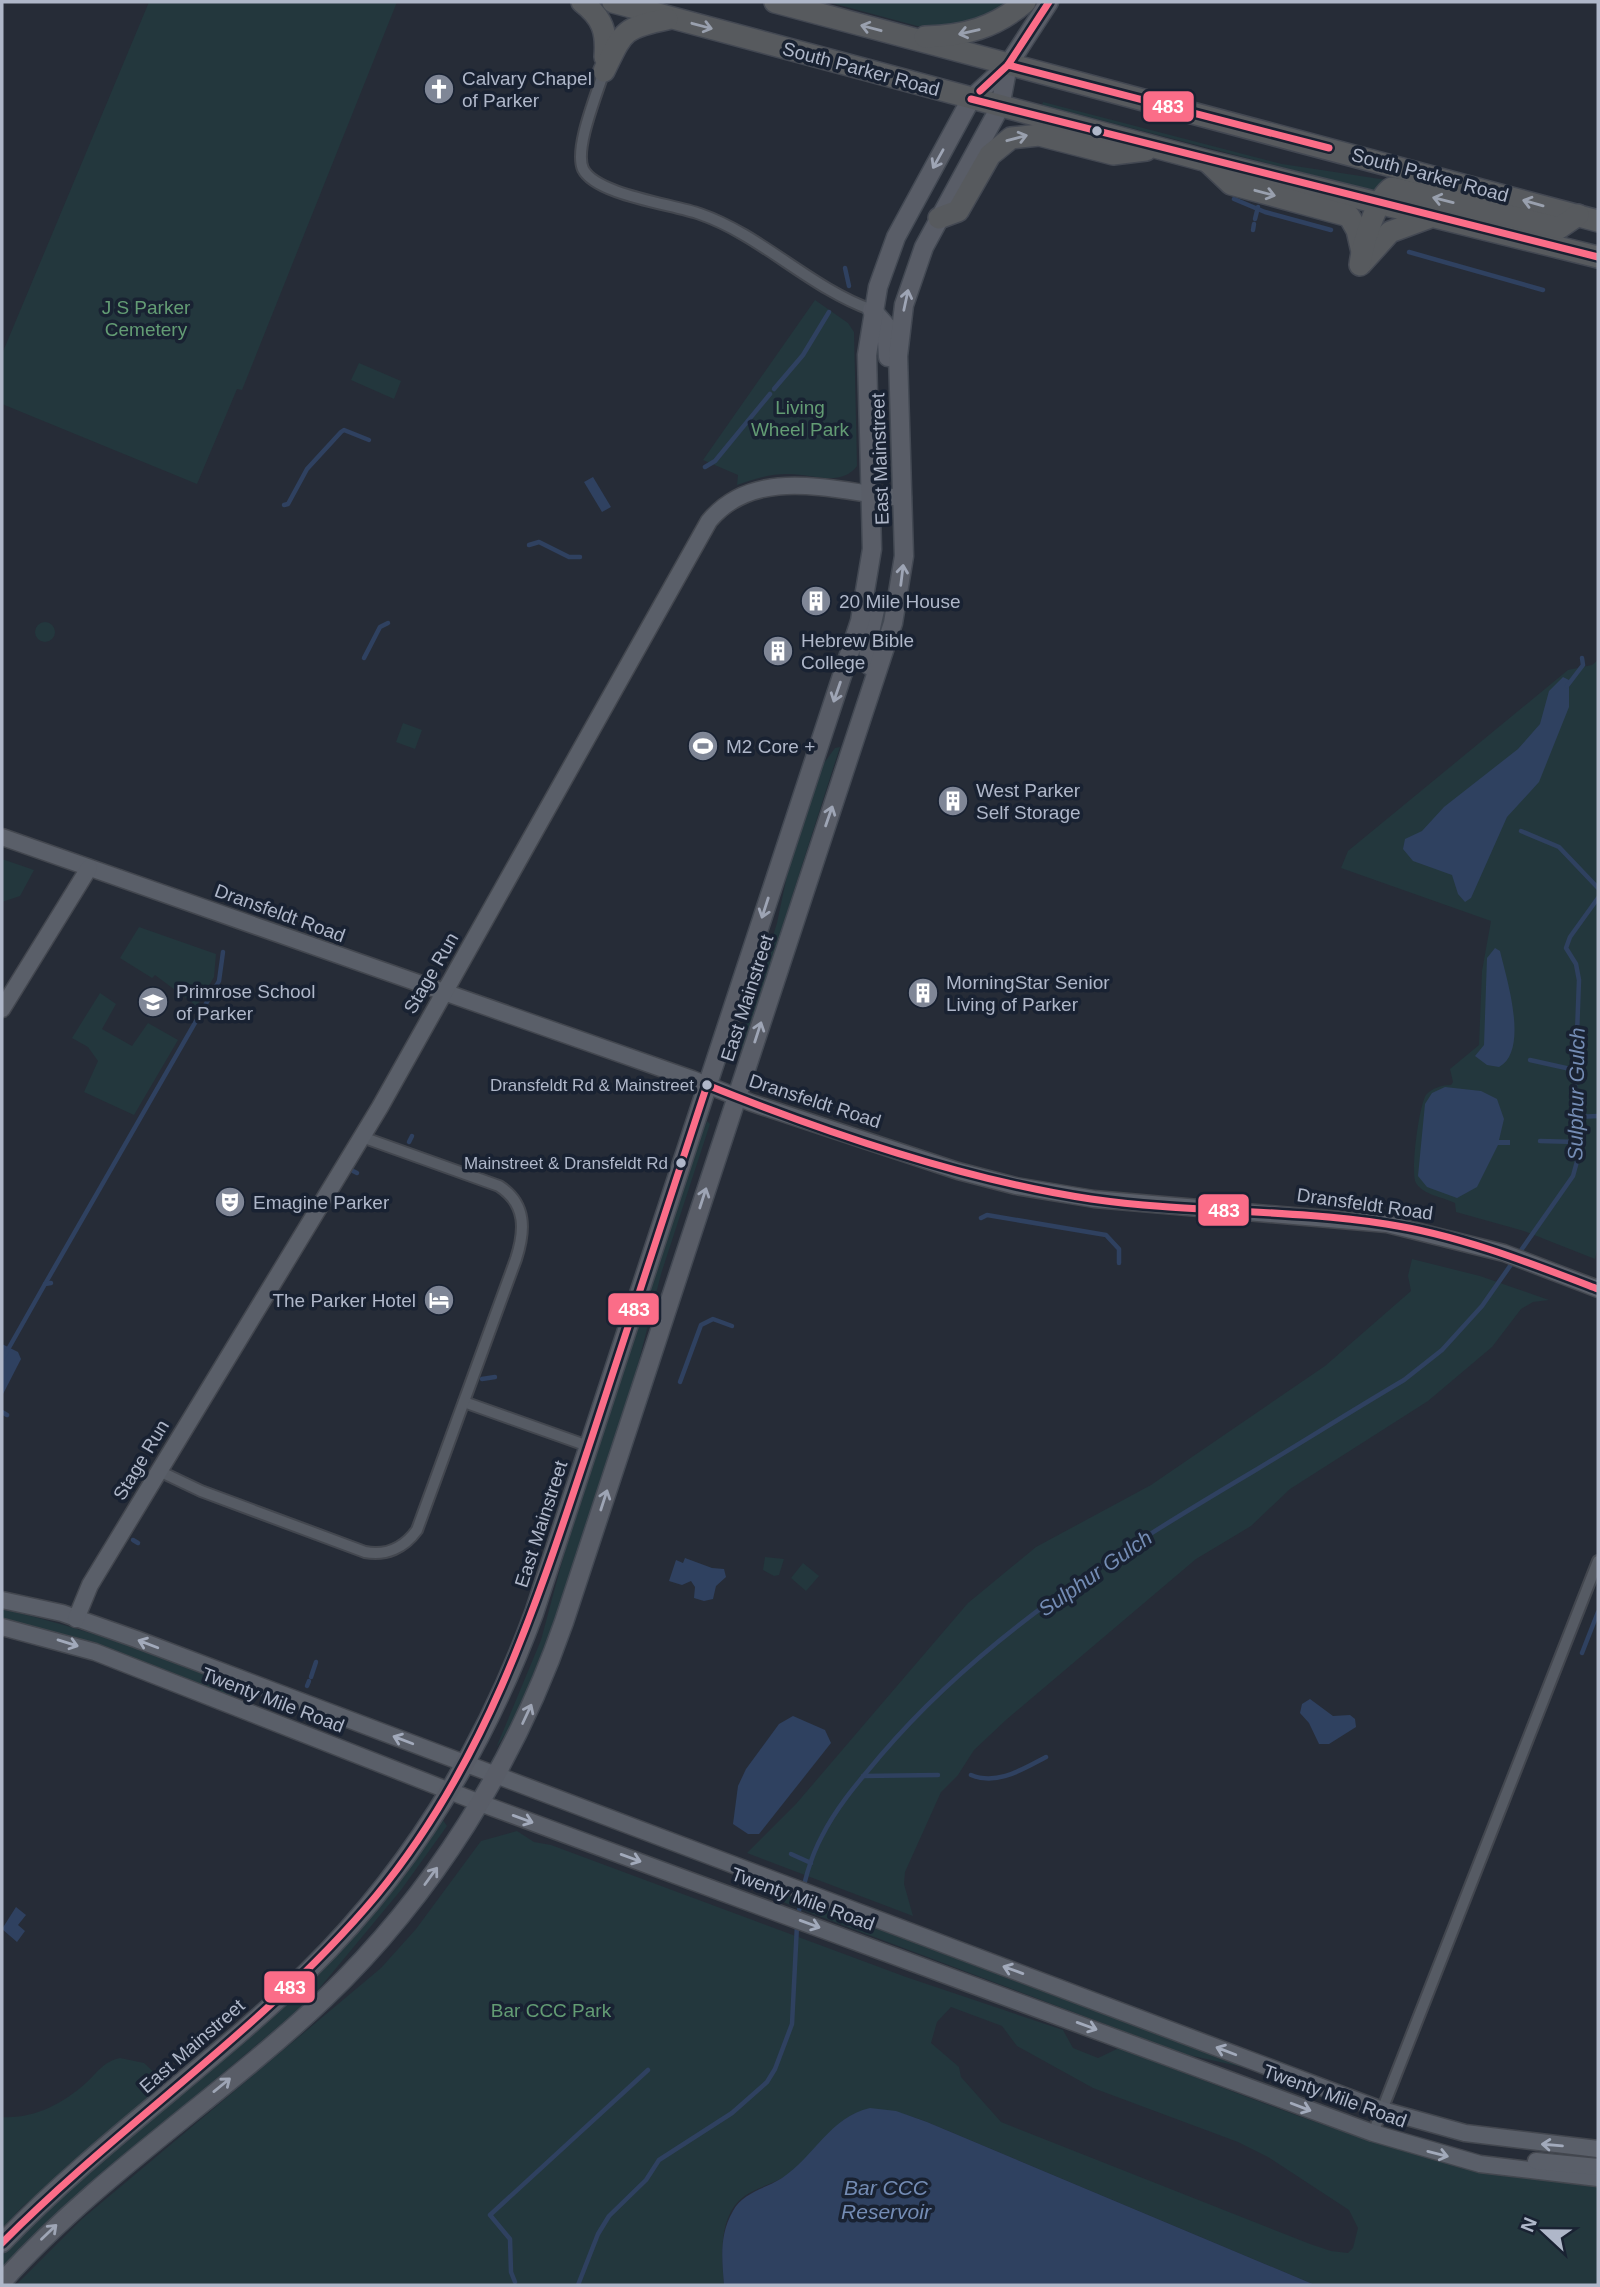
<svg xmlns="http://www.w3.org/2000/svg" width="1600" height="2287" viewBox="0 0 1600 2287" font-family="Arial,sans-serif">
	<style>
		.green { fill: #23373d; fill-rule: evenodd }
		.water { fill: #2f4160 }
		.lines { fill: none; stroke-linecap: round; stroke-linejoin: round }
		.stream { stroke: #2f4160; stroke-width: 4.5 }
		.street-casing { stroke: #43474f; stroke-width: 14 }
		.secondary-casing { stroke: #43474f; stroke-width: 19 }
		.primary-casing { stroke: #434953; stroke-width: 21 }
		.highway-casing { stroke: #434852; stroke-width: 24 }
		.street { stroke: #565b64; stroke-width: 10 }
		.secondary { stroke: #5a5f69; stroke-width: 16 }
		.primary { stroke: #595d67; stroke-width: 18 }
		.highway { stroke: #575a5e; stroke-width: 21 }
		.bus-1-casing { stroke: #192232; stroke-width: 12 }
		.bus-1 { stroke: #fb6d88; stroke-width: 7 }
		.oneway { stroke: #99a0ae }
		.oneway2 { stroke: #9ea5b5 }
		.oneway3 { stroke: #a2aabb }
		.bus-dot { fill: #afb7c9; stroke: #192232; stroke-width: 2.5 }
		.labels { text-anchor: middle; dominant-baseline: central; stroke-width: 7; stroke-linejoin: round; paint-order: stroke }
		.bus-label { font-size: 17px; fill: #afb7c9; stroke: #192232; text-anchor: end }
		.street-label { font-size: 19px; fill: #afb7c9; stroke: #192232 }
		.poi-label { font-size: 19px; fill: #afb7c9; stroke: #192232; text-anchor: start }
		.park-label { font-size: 19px; fill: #639c74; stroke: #192232 }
		.water-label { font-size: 21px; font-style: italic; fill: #748cb4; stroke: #192232 }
		.line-badge { stroke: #192232; stroke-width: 2.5 }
		.badge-label { font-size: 19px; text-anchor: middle; font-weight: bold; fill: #fff }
	</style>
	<rect width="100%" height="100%" fill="#262c37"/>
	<!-- green -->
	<g class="green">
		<polygon points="149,2 397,2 242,390 237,389 197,484 2,404 2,354"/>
		<polygon points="828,2 1012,2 988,17 932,30"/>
		<polygon points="1043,102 1282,164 1413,184 1378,192 1042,105"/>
		<path d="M815 300 848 323 854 332 857 466C841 488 810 473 787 474 770 474 753 479 737 485L738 475 703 460Z"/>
		<polygon points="359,363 401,381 394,399 351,380"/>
		<circle cx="45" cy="632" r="10"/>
		<path d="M1598 660V1247L1595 1259 1524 1231 1456 1212 1455 1203C1443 1197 1423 1195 1416 1183 1410 1173 1419 1105 1426 1095 1432 1088 1442 1085 1451 1085L1453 1082 1450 1069 1479 1045 1482 971 1491 921 1341 868 1348 851 1568 670 1592 665Z"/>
		<polygon points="403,723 422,730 415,749 396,742"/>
		<polygon points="840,747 744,1046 734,1060 777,923 789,866 821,767 835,748"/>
		<polygon points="2,859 34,870 20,896 2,902"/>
		<polygon points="139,927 216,954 214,977 195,1009 194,1004 155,975 152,978 120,958"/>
		<polygon points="100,993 116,1004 102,1029 132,1046 148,1023 178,1040 134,1115 84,1092 98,1061 88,1047 72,1038"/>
		<polygon points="707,1121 710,1124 661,1274 633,1384 561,1604 515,1720 496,1748 541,1640 574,1517 696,1147"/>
		<polygon points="1412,1259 1480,1276 1549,1300 1533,1302 1521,1309 1492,1347 1428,1401 1290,1489 1251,1526 1196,1559 1007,1719 974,1750 958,1775 941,1792 905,1872 904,1884 913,1916 747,1853 796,1804 968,1603 1036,1547 1151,1485 1325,1366 1411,1291 1408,1276"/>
		<polygon points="765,1557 784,1559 779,1575 774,1576 763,1570"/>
		<polygon points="803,1563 819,1576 806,1591 791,1578"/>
		<path d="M2 1609C82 1627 157 1655 234 1684L237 1693 229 1698 91 1642 2 1619Z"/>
		<polygon points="443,1820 447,1826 401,1890 308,2002 90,2184 2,2269 2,2255 36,2220 309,1983 379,1906"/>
		<path d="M517 1831 534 1842 551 1845 906 1977 1063 2030 1073 2048 1098 2058 1119 2048C1276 2107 1429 2175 1598 2186V2285H1315L927 2122C840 2090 846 2127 788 2174 774 2185 754 2187 741 2199 718 2219 722 2259 724 2285H16L82 2219 381 1968 416 1929 481 1841ZM951 2007 1002 2026 1017 2046 1093 2088 1238 2142 1268 2157 1349 2210 1358 2228 1353 2248 1348 2253 1331 2251 1310 2244 1001 2122 961 2077 959 2067 931 2043 937 2022Z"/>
		<polygon points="748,1879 1355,2108 1355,2109 1247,2068 1184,2054 808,1912 748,1888 745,1884"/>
		<path d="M120 2058 144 2063 162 2080 158 2092 22 2207 2 2229V2117C34 2119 62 2104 86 2083 98 2072 103 2062 120 2058Z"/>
	</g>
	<!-- water -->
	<g class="water">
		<polygon points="593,477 611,507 602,512 584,482"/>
		<polygon points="1563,677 1569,680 1569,707 1539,782 1507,817 1471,898 1465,902 1458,894 1452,875 1413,861 1403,849 1405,839 1422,831 1444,807 1518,749 1540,724 1549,691"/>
		<path d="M1495 948 1500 951C1506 977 1530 1050 1499 1067L1487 1065 1475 1056 1484 1045 1487 958Z"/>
		<polygon points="1445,1087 1481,1091 1497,1099 1504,1119 1499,1140 1510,1140 1510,1145 1498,1145 1477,1187 1457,1198 1427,1187 1418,1176 1425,1104 1432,1093"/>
		<polygon points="2,1344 18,1352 21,1359 2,1396"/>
		<polygon points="685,1558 712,1568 724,1569 726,1577 716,1586 713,1599 704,1601 694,1598 695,1587 691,1581 682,1585 669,1581 676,1560 683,1563"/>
		<polygon points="1310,1699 1333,1716 1350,1715 1355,1719 1356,1727 1329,1744 1319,1744 1309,1723 1300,1713 1302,1704"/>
		<polygon points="793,1716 825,1730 831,1743 759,1834 748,1834 733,1824 738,1786 746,1769 779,1724"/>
		<polygon points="16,1907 26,1915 18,1925 25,1931 17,1942 2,1929"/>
		<path d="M870 2108 896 2111 927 2122 1315 2285H724C722 2259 719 2235 733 2211 743 2192 765 2189 782 2178 814 2157 830 2117 870 2108Z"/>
	</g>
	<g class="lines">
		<!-- stream -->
		<g class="stream">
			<polyline points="1234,199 1265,212 1331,230"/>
			<polyline points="1255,219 1258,207"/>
			<polyline points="1253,230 1254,224"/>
			<polyline points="1409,252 1543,290"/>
			<polyline points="845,268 849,286"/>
			<polyline points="774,389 803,355 829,312"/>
			<polyline points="705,467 715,461 770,394"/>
			<polyline points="284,505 288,504 307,469 341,432 344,430 369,440"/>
			<polyline points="529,545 539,542 569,557 580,557"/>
			<polyline points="364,658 380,627 388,623"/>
			<polyline points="1567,686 1583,665 1582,658"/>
			<polyline points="1521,831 1559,847 1598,888"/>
			<polyline points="1530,1060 1575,1070"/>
			<polyline points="1576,1117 1598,1116"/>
			<polyline points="1540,1141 1577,1142"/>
			<polyline points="409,1142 412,1136"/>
			<polyline points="353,1171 357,1173"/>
			<polyline points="334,1202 338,1204"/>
			<polyline points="981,1218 987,1215 1106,1235 1119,1249 1119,1263"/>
			<polyline points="45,1284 219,981 223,952"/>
			<polyline points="2,1360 45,1284 51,1283"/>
			<polyline points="482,1379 495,1377"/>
			<polyline points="680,1382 701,1325 713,1319 732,1326"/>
			<polyline points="2,1412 7,1415"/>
			<polyline points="133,1540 138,1543"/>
			<polyline points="1582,1653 1598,1612"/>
			<polyline points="311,1677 316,1662"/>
			<polyline points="307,1686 309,1681"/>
			<path d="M971 1775C997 1786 1023 1769 1046 1757"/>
			<polyline points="863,1776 938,1775"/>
			<polyline points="791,1854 811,1863"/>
			<path d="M798 1917C802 1889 809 1860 822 1836 837 1806 860 1780 881 1755 984 1634 1119 1551 1254 1471 1304 1441 1353 1410 1404 1380L1442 1350 1482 1306 1573 1176 1579 1154 1575 1087 1579 980 1576 964 1566 948 1570 937 1598 898"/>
			<polyline points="515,2282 511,2272 510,2239 490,2215 648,2070"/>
			<polyline points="578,2285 598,2234 609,2216 646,2180 659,2160 732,2113 767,2082 775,2069 792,2024 797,1925"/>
		</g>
		<!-- street casing -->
		<g class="street-casing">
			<g id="street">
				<path d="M604 71C597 94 574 148 583 169 596 195 672 204 700 214 761 235 810 288 872 310"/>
				<polyline points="464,1402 588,1446"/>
				<path d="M159 1471 201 1491 365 1552C386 1556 404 1548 417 1530L516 1259C525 1231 527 1204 499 1186L362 1137"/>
				<polyline points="1373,2133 1598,1561"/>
			</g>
		</g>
		<!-- secondary casing -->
		<g class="secondary-casing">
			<g id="secondary">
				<polyline points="2,837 692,1079 752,1103 958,1171 1016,1186 1094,1199 1387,1224 1504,1253 1598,1289"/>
				<polyline points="2,1009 89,868"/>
				<polyline points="2,1600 62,1613 136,1639 1382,2110 1465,2133 1598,2149"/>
				<path d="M76 1619 90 1585 380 1107 709 521C757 463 839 493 903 498"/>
				<polyline points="2,1627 95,1652 480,1803 1373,2133 1480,2164 1598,2178"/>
				<polyline points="1536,2161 1598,2167"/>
			</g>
		</g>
		<!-- primary casing -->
		<g class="primary-casing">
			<g id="primary">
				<polyline points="872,310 886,326 888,357"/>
				<polyline points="875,610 868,641 869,665 877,670"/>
				<path d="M2 2243C95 2145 209 2067 307 1972 410 1871 484 1748 534 1613L860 621 872 549 867 355 878 287 896 237 971 99 1008 65 1049 2"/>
				<path d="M2 2282C98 2175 221 2097 324 1999 433 1895 515 1763 564 1622L893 623 904 556 898 356 904 305 924 247 1000 107 1008 65"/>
			</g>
		</g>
		<!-- highway casing -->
		<g class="highway-casing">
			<g id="highway">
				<path d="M582 2C603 18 607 32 605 57"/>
				<polyline points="613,2 1207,161 1598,257"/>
				<polyline points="775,2 1598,221"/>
				<path d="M925 37C964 36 995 28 1025 2"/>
				<path d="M604 71C623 32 622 28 667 19"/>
				<polyline points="1209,163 1231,184 1349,216 1357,230 1362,252"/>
				<polyline points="939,218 958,211 990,155 1011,138 1039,135 1113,154 1146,150"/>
				<polyline points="1362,263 1390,232 1428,218"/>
				<path d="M1360 265C1362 247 1376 197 1392 188L1559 228 1578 215"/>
			</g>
		</g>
		<!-- street -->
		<use href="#street" class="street"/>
		<!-- secondary -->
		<use href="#secondary" class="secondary"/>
		<!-- primary -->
		<use href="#primary" class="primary"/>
		<!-- highway -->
		<use href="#highway" class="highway"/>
		<!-- bus-1 casing -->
		<g class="bus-1-casing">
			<g id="bus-1">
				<polyline points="1008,65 1329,148"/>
				<polyline points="980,91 1008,65 1049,2"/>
				<polyline points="971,99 1598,257"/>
				<path d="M2 2243C122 2122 266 2027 376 1896 487 1762 538 1600 592 1437 630 1320 669 1202 707 1085 827 1133 964 1180 1091 1199 1189 1213 1289 1209 1386 1224 1459 1235 1530 1263 1598 1289"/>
			</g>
		</g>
		<!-- bus-1 -->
		<use href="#bus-1" class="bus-1"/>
	</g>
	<!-- one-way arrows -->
	<defs><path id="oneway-shaft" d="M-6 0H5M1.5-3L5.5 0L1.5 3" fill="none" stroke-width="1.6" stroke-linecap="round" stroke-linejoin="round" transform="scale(1.75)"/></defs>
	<g class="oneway">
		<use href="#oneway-shaft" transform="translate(702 26) rotate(15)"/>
		<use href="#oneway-shaft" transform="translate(871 28) rotate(-165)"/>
		<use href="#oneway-shaft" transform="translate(969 32) rotate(167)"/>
		<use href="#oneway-shaft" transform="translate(1017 138) rotate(-15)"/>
		<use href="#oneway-shaft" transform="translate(1265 193) rotate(15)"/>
		<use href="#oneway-shaft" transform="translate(1443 200) rotate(-166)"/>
		<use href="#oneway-shaft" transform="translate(1533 203) rotate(-164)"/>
	</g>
	<g class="oneway2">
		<use href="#oneway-shaft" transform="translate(938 159) rotate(119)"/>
		<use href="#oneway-shaft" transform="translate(906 300) rotate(-78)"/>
		<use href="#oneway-shaft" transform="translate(902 575) rotate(-83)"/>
		<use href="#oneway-shaft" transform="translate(837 692) rotate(109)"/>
		<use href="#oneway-shaft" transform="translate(829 816) rotate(-71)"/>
		<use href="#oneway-shaft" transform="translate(765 908) rotate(108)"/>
		<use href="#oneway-shaft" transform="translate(758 1032) rotate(-72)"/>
		<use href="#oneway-shaft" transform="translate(703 1198) rotate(-72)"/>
		<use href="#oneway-shaft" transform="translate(604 1500) rotate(-72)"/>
		<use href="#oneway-shaft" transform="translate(527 1714) rotate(-65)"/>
		<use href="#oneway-shaft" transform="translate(431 1876) rotate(-54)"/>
		<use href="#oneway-shaft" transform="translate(222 2085) rotate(-39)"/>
		<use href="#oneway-shaft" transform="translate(49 2232) rotate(-44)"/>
	</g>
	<g class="oneway3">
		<use href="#oneway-shaft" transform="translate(68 1643) rotate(17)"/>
		<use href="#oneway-shaft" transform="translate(148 1644) rotate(-159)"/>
		<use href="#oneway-shaft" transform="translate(403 1740) rotate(-159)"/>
		<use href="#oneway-shaft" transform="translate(523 1819) rotate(20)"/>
		<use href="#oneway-shaft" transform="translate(631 1858) rotate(20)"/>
		<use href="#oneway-shaft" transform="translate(810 1924) rotate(20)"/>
		<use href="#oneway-shaft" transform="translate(1013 1970) rotate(-160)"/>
		<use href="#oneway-shaft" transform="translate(1087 2026) rotate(20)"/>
		<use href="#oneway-shaft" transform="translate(1226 2051) rotate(-159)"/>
		<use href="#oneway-shaft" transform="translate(1301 2107) rotate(21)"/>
		<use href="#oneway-shaft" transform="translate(1552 2145) rotate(-175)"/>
		<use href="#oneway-shaft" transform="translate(1438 2154) rotate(14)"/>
	</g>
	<!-- icons -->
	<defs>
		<g id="church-disc" transform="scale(1.575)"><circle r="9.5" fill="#7f8696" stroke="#192232"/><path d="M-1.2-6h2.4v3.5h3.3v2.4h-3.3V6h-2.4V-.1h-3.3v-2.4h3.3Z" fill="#fff"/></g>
		<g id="building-disc" transform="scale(1.575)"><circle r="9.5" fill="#7f8696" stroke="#192232"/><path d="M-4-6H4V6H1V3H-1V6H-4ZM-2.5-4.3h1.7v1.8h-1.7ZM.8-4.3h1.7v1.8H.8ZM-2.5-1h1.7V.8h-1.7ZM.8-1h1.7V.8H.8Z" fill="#fff"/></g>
		<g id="stadium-disc" transform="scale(1.575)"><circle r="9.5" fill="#7f8696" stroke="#192232"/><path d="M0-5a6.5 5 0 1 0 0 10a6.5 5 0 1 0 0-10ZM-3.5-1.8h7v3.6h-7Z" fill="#fff"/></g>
		<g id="school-disc" transform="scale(1.575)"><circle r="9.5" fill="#7f8696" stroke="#192232"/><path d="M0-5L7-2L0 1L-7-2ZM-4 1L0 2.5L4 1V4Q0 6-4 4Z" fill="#fff"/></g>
		<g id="theatre-disc" transform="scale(1.575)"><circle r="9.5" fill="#7f8696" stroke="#192232"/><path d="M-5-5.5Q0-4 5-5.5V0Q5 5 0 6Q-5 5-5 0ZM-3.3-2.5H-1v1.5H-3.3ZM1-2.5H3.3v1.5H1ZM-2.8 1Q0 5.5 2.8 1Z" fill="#fff"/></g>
		<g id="hotel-disc" transform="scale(1.575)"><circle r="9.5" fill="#7f8696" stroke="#192232"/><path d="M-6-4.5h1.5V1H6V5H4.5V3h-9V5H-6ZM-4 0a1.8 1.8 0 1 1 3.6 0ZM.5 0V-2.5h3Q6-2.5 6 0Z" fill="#fff"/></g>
	</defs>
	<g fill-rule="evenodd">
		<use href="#church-disc" x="439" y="89"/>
		<use href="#building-disc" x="816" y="601"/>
		<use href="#building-disc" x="778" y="651"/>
		<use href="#stadium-disc" x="703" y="746"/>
		<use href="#building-disc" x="953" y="801"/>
		<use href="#building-disc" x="923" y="993"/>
		<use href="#school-disc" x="153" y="1002"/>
		<use href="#theatre-disc" x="230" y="1202"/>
		<use href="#hotel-disc" x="439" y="1300"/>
	</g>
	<!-- markers -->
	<g class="bus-dot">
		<circle cx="1097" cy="131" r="6"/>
		<circle cx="707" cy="1085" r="6"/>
		<circle cx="681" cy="1163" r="6"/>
	</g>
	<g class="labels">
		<!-- bus labels -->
		<g class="bus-label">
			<text x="694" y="1085">Dransfeldt Rd &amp; Mainstreet</text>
			<text x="668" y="1163">Mainstreet &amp; Dransfeldt Rd</text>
		</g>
		<!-- street labels -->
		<g class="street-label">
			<text transform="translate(861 69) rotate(15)">South Parker Road</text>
			<text transform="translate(1430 175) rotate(15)">South Parker Road</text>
			<text transform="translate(880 459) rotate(-92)">East Mainstreet</text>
			<text transform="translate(280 913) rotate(20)">Dransfeldt Road</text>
			<text transform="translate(431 973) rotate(-60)">Stage Run</text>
			<text transform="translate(747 998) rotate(-72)">East Mainstreet</text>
			<text transform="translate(815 1101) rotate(18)">Dransfeldt Road</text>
			<text transform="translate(1365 1204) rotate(8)">Dransfeldt Road</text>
			<text transform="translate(141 1460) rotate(-59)">Stage Run</text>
			<text transform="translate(541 1524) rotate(-72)">East Mainstreet</text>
			<text transform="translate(273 1700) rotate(21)">Twenty Mile Road</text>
			<text transform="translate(803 1899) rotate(20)">Twenty Mile Road</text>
			<text transform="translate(192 2046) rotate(-41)">East Mainstreet</text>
			<text transform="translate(1335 2096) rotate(20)">Twenty Mile Road</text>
		</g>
		<!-- poi labels -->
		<g class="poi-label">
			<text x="462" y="78">Calvary Chapel<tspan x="462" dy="22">of Parker</tspan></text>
			<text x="839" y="601">20 Mile House</text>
			<text x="801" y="640">Hebrew Bible<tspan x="801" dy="22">College</tspan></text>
			<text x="726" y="746">M2 Core +</text>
			<text x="976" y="790">West Parker<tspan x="976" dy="22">Self Storage</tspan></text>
			<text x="946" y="982">MorningStar Senior<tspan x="946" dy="22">Living of Parker</tspan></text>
			<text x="176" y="991">Primrose School<tspan x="176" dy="22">of Parker</tspan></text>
			<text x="253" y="1202">Emagine Parker</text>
			<text x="416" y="1300" text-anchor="end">The Parker Hotel</text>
		</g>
		<!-- park labels -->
		<g class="park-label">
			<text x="146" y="307">J S Parker<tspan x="146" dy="22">Cemetery</tspan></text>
			<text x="800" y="407">Living<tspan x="800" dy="22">Wheel Park</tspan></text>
			<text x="551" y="2010">Bar CCC Park</text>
		</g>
		<!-- water labels -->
		<g class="water-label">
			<text transform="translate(1576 1094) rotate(-89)">Sulphur Gulch</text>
			<text transform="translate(1095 1573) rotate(-35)">Sulphur Gulch</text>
			<text x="886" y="2187">Bar CCC<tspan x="886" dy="24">Reservoir</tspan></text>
		</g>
	</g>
	<g class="line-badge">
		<rect x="1142" y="90" width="53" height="33" rx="7" fill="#fb6d88"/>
		<rect x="1197" y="1193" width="53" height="34" rx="7" fill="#fb6d88"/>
		<rect x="607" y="1292" width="53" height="34" rx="7" fill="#fb6d88"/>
		<rect x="263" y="1970" width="53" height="34" rx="7" fill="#fb6d88"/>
	</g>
	<g class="badge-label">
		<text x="1168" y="113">483</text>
		<text x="1224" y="1217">483</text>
		<text x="634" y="1316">483</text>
		<text x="290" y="1994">483</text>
	</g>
	<!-- border -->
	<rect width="1600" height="2287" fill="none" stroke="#afb7c9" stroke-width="7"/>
	<!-- north arrow -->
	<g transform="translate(1544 2231) rotate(292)" stroke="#192232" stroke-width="5" paint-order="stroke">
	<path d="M0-5L12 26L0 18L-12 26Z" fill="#afb7c9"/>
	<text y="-10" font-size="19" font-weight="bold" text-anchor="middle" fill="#afb7c9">N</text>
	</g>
</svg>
